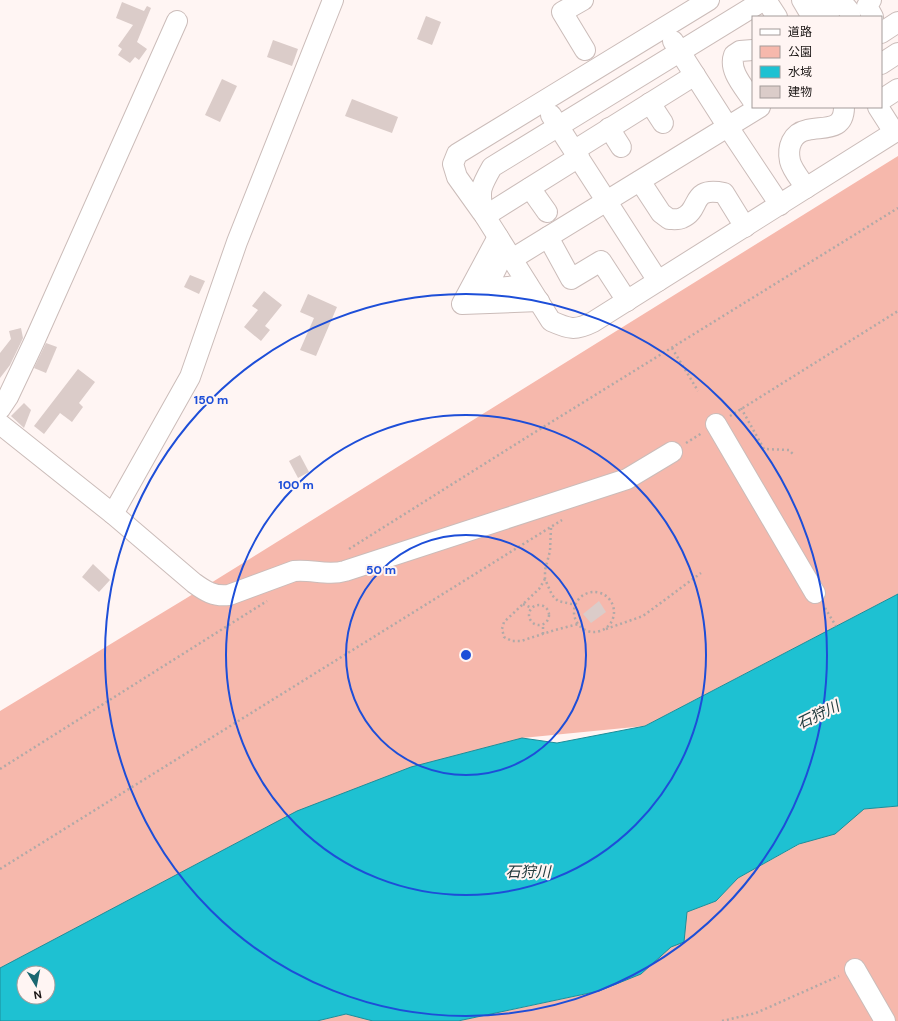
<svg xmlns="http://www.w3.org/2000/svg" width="898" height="1021" viewBox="0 0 898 1021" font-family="'DM Sans','Noto Sans JP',sans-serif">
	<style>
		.green { fill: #f6b8ac }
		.water { fill: #1ec1d2; stroke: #1d8d99; fill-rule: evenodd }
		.building { fill: #dbccc9 }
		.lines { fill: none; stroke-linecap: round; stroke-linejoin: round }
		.minor-casing { stroke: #cbbcb9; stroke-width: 22 }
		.path { stroke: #b1a9a7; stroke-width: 2.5; stroke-dasharray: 2 3; stroke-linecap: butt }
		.minor { stroke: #fff; stroke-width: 20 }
		.ring { fill: none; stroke: #1d4ed8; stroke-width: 2 }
		.labels { text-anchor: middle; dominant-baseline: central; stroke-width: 4; stroke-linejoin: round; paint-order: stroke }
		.water-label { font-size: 15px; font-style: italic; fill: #243c3f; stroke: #fff5f3 }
		.centre { fill: #1d4ed8; stroke: #fff5f3; stroke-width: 2 }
		.ring-label { font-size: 12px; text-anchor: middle; font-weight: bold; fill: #1d4ed8; stroke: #fff5f3; stroke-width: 4; stroke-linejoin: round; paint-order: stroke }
	</style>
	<rect width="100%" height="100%" fill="#fff5f3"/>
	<!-- green -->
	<g class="green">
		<polygon points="898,156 898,594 645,726 522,738 0,983 0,711 185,599"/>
		<polygon points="898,806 898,1021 459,1021 599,991 687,912 716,901 738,878 864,809"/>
		<polygon points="346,1014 378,1021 317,1021"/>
	</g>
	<!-- water -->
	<path class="water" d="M898 594V806L864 809 835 834 799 844 738 878 716 901 687 912 684 942 671 947 641 974 599 991 458 1021H373L346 1014 317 1021H0V968L297 811 411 767 522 738 557 743 645 726ZM24 973H48V997H24Z"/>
	<!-- building -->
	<g class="building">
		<polygon points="122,2 144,11 147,6 151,8 137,42 147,49 139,60 135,57 130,63 118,55 122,49 118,46 133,25 116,18"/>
		<polygon points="426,16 441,22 432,45 417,39"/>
		<polygon points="273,40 298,49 292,66 267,57"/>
		<polygon points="222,79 237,86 220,122 205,115"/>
		<polygon points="352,99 398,117 392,133 345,116"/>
		<polygon points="190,275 205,281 199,294 184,287"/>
		<polygon points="264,291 282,305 265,326 270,330 261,341 244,327 258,310 252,306"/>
		<polygon points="308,294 337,307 316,356 300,350 314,318 300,312"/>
		<polygon points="21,328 23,338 10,365 0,378 0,353 11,339 9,331"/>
		<polygon points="46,343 57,347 46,373 34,368"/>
		<polygon points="78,369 95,382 79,403 83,407 72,422 60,413 44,434 34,426"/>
		<polygon points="24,403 31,410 24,428 11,416"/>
		<polygon points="300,455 309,472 298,478 289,461"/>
		<polygon points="93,564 110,580 99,592 82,577"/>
		<polygon points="599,601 606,612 591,623 583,614"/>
	</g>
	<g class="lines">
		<!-- minor casing -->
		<g class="minor-casing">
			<g id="minor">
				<polyline points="583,0 562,12 585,50"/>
				<path d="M764 0 492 167C480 188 479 190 483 213L551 321C569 329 575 331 593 322L898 130"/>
				<polyline points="766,0 777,17"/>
				<polyline points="802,0 812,17"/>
				<path d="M819 0C821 5 826 9 832 8 838 6 831 6 838 5 845 4 851 10 850 17"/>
				<polyline points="871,0 867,6 873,17"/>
				<polyline points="881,33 898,22"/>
				<polyline points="673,41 728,127 780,205"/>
				<path d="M753 50 740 51 734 55C728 71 745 88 753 101"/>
				<polyline points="881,64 898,53"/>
				<polyline points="881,100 898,89"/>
				<polyline points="650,103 663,123"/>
				<polyline points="878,107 894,132"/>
				<polyline points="551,115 658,281"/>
				<polyline points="609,128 621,147"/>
				<polyline points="575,150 695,75"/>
				<path d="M640 181 661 213 669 219C673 219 678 220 682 218 702 210 689 186 724 193L745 227"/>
				<polyline points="530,188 547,212"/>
				<path d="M806 188C801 180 792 170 790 161 787 147 792 133 807 130 823 126 844 132 844 107"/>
				<polyline points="482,212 457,177 453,164 457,154 709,0"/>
				<polyline points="485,216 579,157"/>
				<polyline points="498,237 462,304 539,301"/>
				<polyline points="548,237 571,279 601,261 627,301"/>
				<polyline points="503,255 486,289 528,285"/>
				<polyline points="512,259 760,107"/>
				<polyline points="0,409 8,397 34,342 177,21"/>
				<path d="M0 424 113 514 194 583C205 591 214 597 229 595L294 571C311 569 328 576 345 571L627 479 672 452"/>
				<polyline points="716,424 815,593"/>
				<polyline points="113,514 190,377 237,242 333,0"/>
				<polyline points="855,969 885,1021"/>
			</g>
		</g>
		<!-- path -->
		<g class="path">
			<polyline points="672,348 698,391"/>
			<polyline points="741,408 764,449 789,450 794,455"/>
			<polyline points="730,416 898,311"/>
			<polyline points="686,443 702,433"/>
			<polyline points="551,528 550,551 545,570 545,579 552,595 558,601 576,605"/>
			<polyline points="349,549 532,434 898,208"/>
			<polyline points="545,579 539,589 504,622 502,629 504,637 512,641 521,641 555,630 578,624"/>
			<circle cx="594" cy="612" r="20"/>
			<polyline points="523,604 532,608"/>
			<circle cx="539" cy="615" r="10"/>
			<polyline points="825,608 836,626"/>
			<polyline points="606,629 643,616 701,573"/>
			<polyline points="543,634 543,624"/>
			<polyline points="0,769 267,601"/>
			<polyline points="0,869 562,520"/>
			<polyline points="722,1021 756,1013 839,976"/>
		</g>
		<!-- minor -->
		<use href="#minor" class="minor"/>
	</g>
	<!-- distance rings -->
	<g class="ring">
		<circle cx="466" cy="655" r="120"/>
		<circle cx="466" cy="655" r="240"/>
		<circle cx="466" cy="655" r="361"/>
	</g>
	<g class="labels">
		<!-- water labels -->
		<g class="water-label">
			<text transform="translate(818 715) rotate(-26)">石狩川</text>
			<text x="528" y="872">石狩川</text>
		</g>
	</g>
	<circle cx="466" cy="655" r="6" class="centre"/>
	<g class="ring-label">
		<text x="211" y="404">150 m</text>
		<text x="296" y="489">100 m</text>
		<text x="381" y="574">50 m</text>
	</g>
	<!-- legend -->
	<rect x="752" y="16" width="130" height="92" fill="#fff5f3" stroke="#a39b9a"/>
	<rect x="760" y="29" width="20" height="6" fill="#ffffff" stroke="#a39b9a"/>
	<text x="788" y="36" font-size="12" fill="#1a1514">道路</text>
	<rect x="760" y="46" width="20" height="12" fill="#f6b8ac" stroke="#a39b9a"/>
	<text x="788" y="56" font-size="12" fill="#1a1514">公園</text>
	<rect x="760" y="66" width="20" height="12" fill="#1ec1d2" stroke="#a39b9a"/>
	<text x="788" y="76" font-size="12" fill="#1a1514">水域</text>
	<rect x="760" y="86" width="20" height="12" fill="#dbccc9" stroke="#a39b9a"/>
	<text x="788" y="96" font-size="12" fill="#1a1514">建物</text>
	<!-- north arrow -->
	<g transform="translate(36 985) rotate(170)"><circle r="19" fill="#fff5f3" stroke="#a39b9a"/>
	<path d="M0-3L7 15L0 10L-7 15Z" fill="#1b6770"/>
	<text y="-6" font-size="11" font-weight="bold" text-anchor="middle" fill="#1a1514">N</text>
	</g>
</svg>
